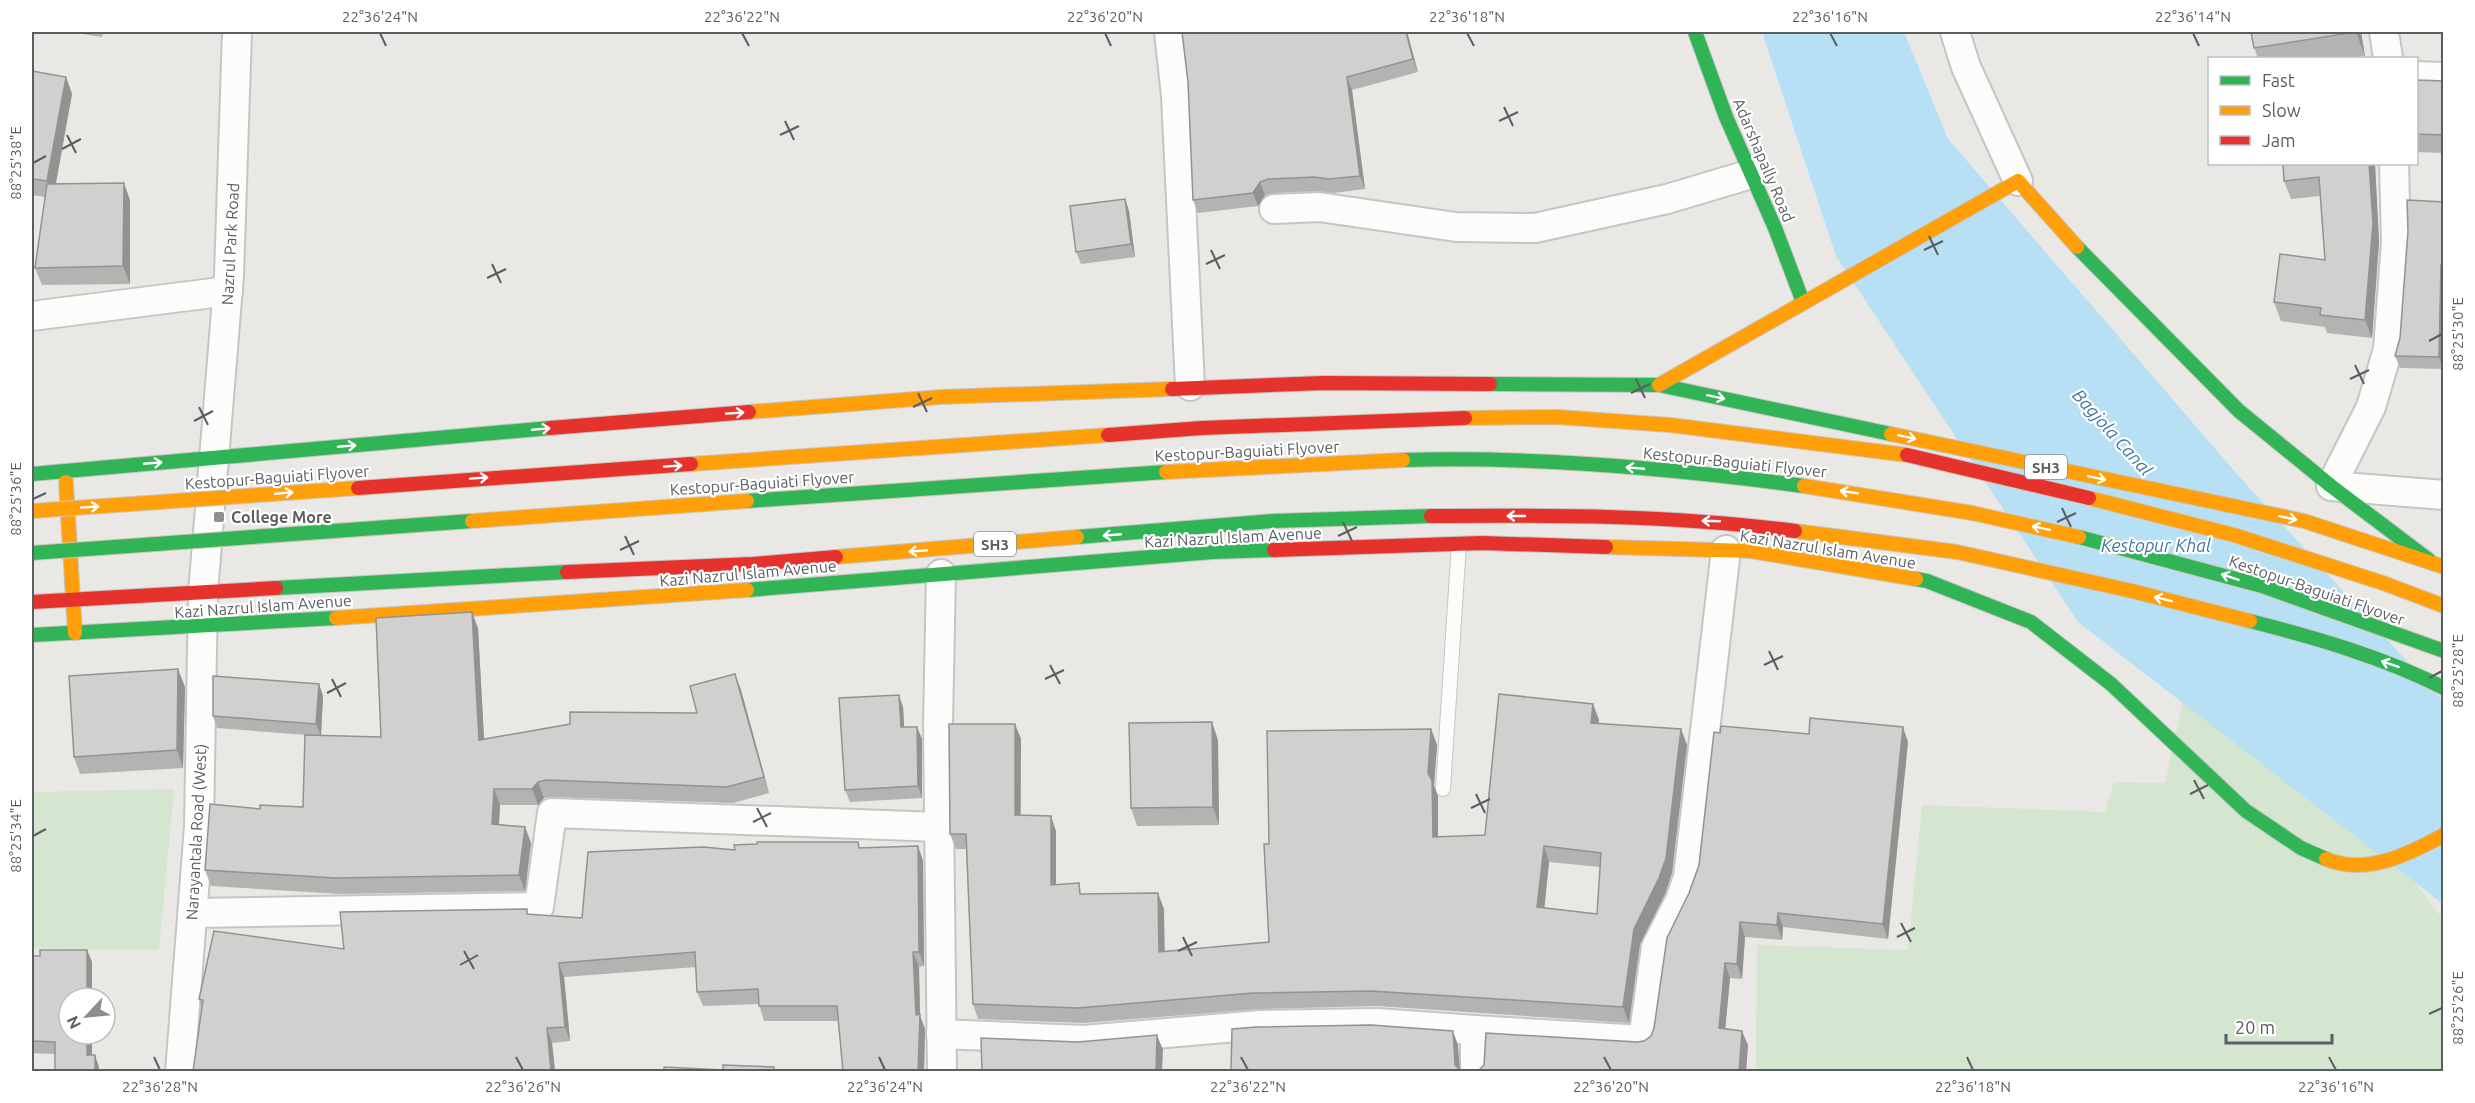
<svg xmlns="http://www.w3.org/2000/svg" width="2475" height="1103" viewBox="0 0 2475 1103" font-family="Ubuntu,sans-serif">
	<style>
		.green { fill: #d4e5d0 }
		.water { fill: #b8e0f4 }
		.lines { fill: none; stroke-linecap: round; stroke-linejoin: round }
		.lane-casing { stroke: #c5c5c5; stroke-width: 16 }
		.street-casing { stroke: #c5c5c5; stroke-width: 32 }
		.fast-casing { stroke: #c6c6c6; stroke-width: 16 }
		.slow-casing { stroke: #c6c6c6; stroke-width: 16 }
		.jam-casing { stroke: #c6c6c6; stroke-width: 16 }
		.lane { stroke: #fcfcfb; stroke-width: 14 }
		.street { stroke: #fcfcfb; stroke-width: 28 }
		.fast { stroke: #30b455; stroke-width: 14 }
		.slow { stroke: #ff9f0a; stroke-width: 14 }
		.jam { stroke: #e5322d; stroke-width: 14 }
		.fast-bridge-casing { stroke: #d0c6b3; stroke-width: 16; stroke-linecap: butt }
		.slow-bridge-casing { stroke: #d0c6b3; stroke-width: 16; stroke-linecap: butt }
		.jam-bridge-casing { stroke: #d0c6b3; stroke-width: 16; stroke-linecap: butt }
		.fast-bridge { stroke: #30b455; stroke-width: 14 }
		.slow-bridge { stroke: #ff9f0a; stroke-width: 14 }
		.jam-bridge { stroke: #e5322d; stroke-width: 14 }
		.wall { fill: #b4b3b1; fill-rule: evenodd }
		.shaded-wall { fill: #929290 }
		.building { fill: #d1d0ce; stroke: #929290; stroke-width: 1.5; fill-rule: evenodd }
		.oneway { stroke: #fff }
		.ticks { fill: none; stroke: #5a5e62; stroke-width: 2 }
		.poi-dot { fill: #8c8e90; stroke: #fff; stroke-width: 2 }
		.labels { text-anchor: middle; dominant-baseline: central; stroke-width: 4.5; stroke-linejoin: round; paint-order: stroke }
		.shield { fill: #fff; stroke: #8c8e91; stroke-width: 1.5 }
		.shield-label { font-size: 15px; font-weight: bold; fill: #5a5e62 }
		.street-label { font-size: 16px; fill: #5a5e62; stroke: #fff }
		.poi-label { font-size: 16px; font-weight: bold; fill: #5a5e62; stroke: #fff; text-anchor: start }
		.water-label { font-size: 18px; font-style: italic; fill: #3f79a2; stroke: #fff }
		.neatline { fill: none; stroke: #5a5e62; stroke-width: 2 }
		.ticks-label { font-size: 15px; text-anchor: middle; fill: #5a5e62 }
	</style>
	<rect width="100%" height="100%" fill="#e9e8e4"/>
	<!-- green -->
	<g class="green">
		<polygon points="2198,631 2357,808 2443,919 2443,1071 1756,1072 1757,945 1908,950 1922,805 2105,812 2114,782 2165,783"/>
		<polygon points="174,789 159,950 32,948 32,792"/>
	</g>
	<!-- water -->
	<polygon class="water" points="1762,32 1904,32 1948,139 2244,482 2443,701 2443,904 2078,622 1836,256"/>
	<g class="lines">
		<!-- lane casing -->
		<g class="lane-casing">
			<polyline id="lane" points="1443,789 1459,544"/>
		</g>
		<!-- street casing -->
		<g class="street-casing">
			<g id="street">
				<polyline points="1169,32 1176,96 1190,386"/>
				<polyline points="1955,32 1966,67 2018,181"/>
				<polyline points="2384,32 2388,58"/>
				<polyline points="2416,76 2444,77"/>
				<polyline points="2394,164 2396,242 2388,349 2371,407 2331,486 2444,495"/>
				<polyline points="1274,209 1319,207 1456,227 1535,228 1667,199 1751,174"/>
				<polyline points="32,316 228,291"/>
				<polyline points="941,574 938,724 942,1072"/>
				<polyline points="193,913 539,907 552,813 939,827"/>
				<polyline points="941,1034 1084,1040 1260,1025 1377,1023 1475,1030"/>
				<polyline points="180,1072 199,826 203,593 229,275 237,32"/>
				<polyline points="1475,1072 1475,1030 1643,1040 1656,947 1680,900 1688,877 1726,550"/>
			</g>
		</g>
		<!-- fast casing -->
		<g class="fast-casing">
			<g id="fast">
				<polyline points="1695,32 1726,117 1775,228 1803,302"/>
				<polyline points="2077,247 2239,411 2331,486 2429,560"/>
				<polyline points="1490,384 1659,385 1891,434"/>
				<polyline points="32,474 550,428"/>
				<polyline points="1077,537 1273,521 1431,516"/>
				<polyline points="1916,579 1927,581 2031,622 2111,684 2246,811 2301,848 2326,859"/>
				<polyline points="276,588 567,572"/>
				<polyline points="747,590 1213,552 1274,550"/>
				<path d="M2250 621C2316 638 2383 657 2444 688"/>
				<polyline points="32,635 336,618"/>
			</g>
		</g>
		<!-- slow casing -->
		<g class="slow-casing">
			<g id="slow">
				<polyline points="1659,385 2018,181 2077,247"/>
				<polyline points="749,412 941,397 1172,389"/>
				<polyline points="1891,434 2304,521 2444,567"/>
				<polyline points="66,482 75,633"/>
				<polyline points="1795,531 1957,552 2132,591 2250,621"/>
				<polyline points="1606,547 1751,551 1916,579"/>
				<polyline points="836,557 1077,537"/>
				<polyline points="336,618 747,590"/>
				<path d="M2326 859C2366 876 2409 854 2444 835"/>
			</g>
		</g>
		<!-- jam casing -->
		<g class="jam-casing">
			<g id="jam">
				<polyline points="1172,389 1323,383 1490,384"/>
				<polyline points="550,428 749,412"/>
				<path d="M1431 516C1553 515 1674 515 1795 531"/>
				<polyline points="1274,550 1482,543 1606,547"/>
				<polyline points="567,572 753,564 836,557"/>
				<polyline points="32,602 276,588"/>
			</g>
		</g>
		<!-- lane -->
		<use href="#lane" class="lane"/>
		<!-- street -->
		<use href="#street" class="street"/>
		<!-- fast -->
		<use href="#fast" class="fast"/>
		<!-- slow -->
		<use href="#slow" class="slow"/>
		<!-- jam -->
		<use href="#jam" class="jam"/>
		<!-- fast-bridge casing -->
		<g class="fast-bridge-casing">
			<g id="fast-bridge">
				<path d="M1403 460C1537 456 1671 468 1804 486"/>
				<polyline points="747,501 1166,472"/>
				<polyline points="2079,537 2262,586 2444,651"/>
				<polyline points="32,553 472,521"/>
			</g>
		</g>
		<!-- slow-bridge casing -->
		<g class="slow-bridge-casing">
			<g id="slow-bridge">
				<polyline points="1465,418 1557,417 1670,425 1907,455"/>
				<polyline points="691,464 1108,435"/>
				<polyline points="1166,472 1403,460"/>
				<polyline points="1804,486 1972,513 2079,537"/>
				<polyline points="2089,498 2234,535 2383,583 2444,606"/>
				<polyline points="32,511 358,488"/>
				<polyline points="472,521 747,501"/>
			</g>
		</g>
		<!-- jam-bridge casing -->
		<g class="jam-bridge-casing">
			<g id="jam-bridge">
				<polyline points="1108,435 1202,428 1465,418"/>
				<polyline points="1907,455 2089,498"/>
				<polyline points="358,488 691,464"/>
			</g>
		</g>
		<!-- fast-bridge -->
		<use href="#fast-bridge" class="fast-bridge"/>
		<!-- slow-bridge -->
		<use href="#slow-bridge" class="slow-bridge"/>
		<!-- jam-bridge -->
		<use href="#jam-bridge" class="jam-bridge"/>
	</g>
	<!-- wall -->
	<g class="wall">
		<polygon points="70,32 103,32 102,37"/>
		<polygon points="1182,32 1407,32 1418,72 1352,90 1365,189 1334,193 1318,191 1273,193 1265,195 1258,206 1198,213 1193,200 1188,82"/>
		<polygon points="2361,32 2365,56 2347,58 2258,58 2254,48"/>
		<polygon points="32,71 66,77 72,94 56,184 130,200 130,284 42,285 35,268 45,197 32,195"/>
		<polygon points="2416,80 2444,81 2444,153 2416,152"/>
		<polygon points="2283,164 2375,164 2379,242 2372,338 2327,333 2325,327 2281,321 2274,302 2325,260 2320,196 2291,199 2284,181"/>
		<polygon points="1125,199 1129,211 1135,257 1081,264 1076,252"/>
		<polygon points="2444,202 2443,369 2400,368 2395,356"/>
		<polygon points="478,628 484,739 697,713 741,690 769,793 733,803 553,797 544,798 538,805 500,805 499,824 525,827 531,843 525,891 341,894 211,886 205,870 260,809 303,807 307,735 217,728 213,716 319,684 323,696 321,735 381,737"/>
		<polygon points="185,687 183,768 80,774 74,757"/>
		<path d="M1593 704 1599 720 1598 724 1681 729 1687 745 1672 873 1665 894 1640 944 1629 1023 1377 1006 1259 1009 1084 1023 978 1019 973 1004 966 849H956L950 834 1015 724 1021 739V815L1056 831V885L1083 894 1164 909V951L1269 942V844L1431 729 1437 745 1434 786 1438 796V837L1485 835ZM1549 862 1600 867 1597 914 1544 908Z"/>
		<polygon points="903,707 904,727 917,727 922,739 922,798 850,802 845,790"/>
		<polygon points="1218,740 1219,825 1137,826 1131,808"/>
		<polygon points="1908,742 1888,939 1783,927 1782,940 1745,937 1742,979 1730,978 1725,1029 1748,1045 1746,1071 1478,1071 1644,1041 1651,1036 1654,1028 1667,938"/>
		<polygon points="918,846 923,861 924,966 919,967 920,1016 925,1029 924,1071 843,1071 838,1021 764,1021 759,1004 703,1006 697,992 696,967 564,977 570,1041 552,1043 555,1071 193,1071 202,1008 199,999 344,949 528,914 582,918 735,850"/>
		<polygon points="87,950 92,962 92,998 69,998 92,1055 99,1067 55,1054 32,1053 32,956 40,956"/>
	</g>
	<!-- shaded-wall -->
	<g class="shaded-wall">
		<polygon points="1406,32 1407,32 1418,72 1413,59"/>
		<polygon points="2356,32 2361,32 2365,56"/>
		<polygon points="66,77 72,94 53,198 47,181"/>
		<polygon points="1347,77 1352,90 1365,189 1360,176"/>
		<polygon points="2369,164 2375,164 2379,242 2372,338 2365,320"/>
		<polygon points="1260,182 1265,195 1258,206 1253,193"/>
		<polygon points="124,183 130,200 130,284 123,266"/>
		<polygon points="1125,199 1129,211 1135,257 1131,244"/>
		<polygon points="2441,265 2444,272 2443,369 2439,357"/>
		<polygon points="472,612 478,628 485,756 479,740"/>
		<polygon points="178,669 185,687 183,768 177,750"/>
		<polygon points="735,674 741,690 769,793 764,777"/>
		<polygon points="319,684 323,696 321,736 316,724"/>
		<polygon points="899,695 903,707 905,739 901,727"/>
		<polygon points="1593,704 1599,720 1597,738 1591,723"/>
		<polygon points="1212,722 1218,740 1219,825 1213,807"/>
		<polygon points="1015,724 1021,739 1020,831 1015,815"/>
		<polygon points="917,727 922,739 922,798 918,786"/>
		<polygon points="1903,727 1908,742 1888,939 1883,924"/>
		<polygon points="1431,729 1437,745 1434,786 1438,796 1438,852 1433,837 1428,773"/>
		<polygon points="1681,729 1687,745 1672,873 1665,894 1640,944 1629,1023 1623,1007 1634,929"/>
		<polygon points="538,782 544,798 538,805 532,789"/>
		<polygon points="494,789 500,805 498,840 492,824"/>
		<polygon points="1051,816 1056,831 1056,900 1051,885"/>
		<polygon points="525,827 531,843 525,891 519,875"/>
		<polygon points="918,846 923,861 924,966 919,952"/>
		<polygon points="1544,846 1549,862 1543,922 1537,907"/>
		<polygon points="1158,893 1164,909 1165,967 1159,952"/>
		<polygon points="1778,913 1783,927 1782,940 1777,925"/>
		<polygon points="1740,922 1745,937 1742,979 1737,964"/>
		<polygon points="87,950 92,962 92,998 87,998"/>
		<polygon points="913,952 919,967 920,1016 925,1029 924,1071 918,1071"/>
		<polygon points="559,963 564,977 570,1041 565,1027"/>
		<polygon points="1725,963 1730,978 1724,1043 1719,1028"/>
		<polygon points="547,1028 552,1043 555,1071 551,1071"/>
		<polygon points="1453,1031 1458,1045 1460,1071 1455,1065"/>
		<polygon points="1742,1031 1748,1045 1746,1071 1739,1071"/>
		<polygon points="87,1034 92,1034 92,1067 87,1055"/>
		<polygon points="1157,1035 1163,1050 1162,1071 1156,1071"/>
		<polygon points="95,1055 99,1067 99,1071 95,1071"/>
	</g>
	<!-- building -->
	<g class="building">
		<polygon points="1182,32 1406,32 1413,59 1347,77 1360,176 1329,179 1314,177 1268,179 1260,182 1253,193 1193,200 1188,82"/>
		<polygon points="2251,32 2356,32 2254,48"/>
		<polygon points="32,71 66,77 47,181 32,179"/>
		<polygon points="2416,80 2444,81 2444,135 2416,134"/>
		<polygon points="2283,164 2369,164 2373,223 2365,320 2320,315 2321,308 2274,302 2280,254 2325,260 2319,177 2284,181"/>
		<polygon points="124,183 123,266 35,268 47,184"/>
		<polygon points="1125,199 1131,244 1076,252 1070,206"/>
		<polygon points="2407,200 2444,202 2444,265 2441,265 2439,357 2395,356 2400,338 2408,231"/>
		<polygon points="472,612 479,740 570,724 570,712 697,713 690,686 735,674 764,777 727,787 547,780 538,782 532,789 494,789 492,824 525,827 519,875 335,878 205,870 210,804 260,809 260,805 303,807 305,735 381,737 376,618"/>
		<polygon points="178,669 177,750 74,757 69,676"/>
		<polygon points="213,676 319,684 316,724 213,716"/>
		<path d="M1499 694 1593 704 1591 723 1681 729 1666 858 1659 878 1634 929 1623 1007 1371 991 1253 993 1078 1008 973 1004 966 834H950L949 724H1015V815L1051 816V885L1079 883 1080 894 1158 893 1159 952 1269 942 1264 844H1269L1267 731 1431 729 1428 773 1432 781 1433 837 1485 835ZM1544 846 1601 853 1597 914 1537 907Z"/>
		<polygon points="899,695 901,727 917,727 918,786 845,790 839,698"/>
		<polygon points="1810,718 1903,727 1883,924 1778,913 1777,925 1740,922 1737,964 1725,963 1719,1028 1742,1031 1739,1071 1478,1071 1484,1065 1486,1033 1637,1042 1644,1041 1651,1036 1654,1028 1667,938 1689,893 1699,865 1714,732 1720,733 1721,726 1809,734"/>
		<polygon points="1212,722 1213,807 1131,808 1129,723"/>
		<polygon points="757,842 858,842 859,848 918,846 919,952 913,952 916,1015 920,1014 918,1071 843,1071 837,1006 759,1006 758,989 697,992 695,952 559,963 565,1027 547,1028 551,1071 193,1071 203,1000 199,999 214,931 344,949 340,912 527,909 527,914 582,918 588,852 703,847 735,850 734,845 757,844"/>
		<polygon points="40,950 87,950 87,998 69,998 69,1034 87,1034 87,1055 95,1055 95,1071 55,1071 55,1042 32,1041 32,956 40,956"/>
		<polygon points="1371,1025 1453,1031 1455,1065 1461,1071 1231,1071 1232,1029 1256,1027"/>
		<polygon points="1157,1035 1156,1071 982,1071 981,1038 1078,1042"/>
		<polygon points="723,1065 774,1067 774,1071 664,1071 664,1067 723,1070"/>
	</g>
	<!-- one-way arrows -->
	<defs><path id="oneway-shaft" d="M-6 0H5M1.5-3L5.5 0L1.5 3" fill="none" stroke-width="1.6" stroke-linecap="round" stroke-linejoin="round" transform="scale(1.5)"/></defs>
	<g class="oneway">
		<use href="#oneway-shaft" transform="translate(1716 397) rotate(12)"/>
		<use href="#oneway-shaft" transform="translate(735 413) rotate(-4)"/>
		<use href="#oneway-shaft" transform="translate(541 429) rotate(-5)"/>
		<use href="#oneway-shaft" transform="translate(1907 437) rotate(12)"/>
		<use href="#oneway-shaft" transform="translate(347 446) rotate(-5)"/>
		<use href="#oneway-shaft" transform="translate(153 463) rotate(-5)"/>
		<use href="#oneway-shaft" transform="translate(673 466) rotate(-4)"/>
		<use href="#oneway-shaft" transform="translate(1635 468) rotate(-175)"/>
		<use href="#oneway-shaft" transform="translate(479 478) rotate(-4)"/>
		<use href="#oneway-shaft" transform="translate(2097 478) rotate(12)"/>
		<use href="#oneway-shaft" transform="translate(1849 492) rotate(-172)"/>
		<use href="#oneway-shaft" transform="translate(284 493) rotate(-5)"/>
		<use href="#oneway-shaft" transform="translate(90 507) rotate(-4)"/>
		<use href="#oneway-shaft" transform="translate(1516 516) rotate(180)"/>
		<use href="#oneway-shaft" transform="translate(2288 518) rotate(12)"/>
		<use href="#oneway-shaft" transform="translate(1711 521) rotate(-178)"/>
		<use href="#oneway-shaft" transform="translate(2041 528) rotate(-168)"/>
		<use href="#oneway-shaft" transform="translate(1112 535) rotate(175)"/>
		<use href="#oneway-shaft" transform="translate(918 551) rotate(175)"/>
		<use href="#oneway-shaft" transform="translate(2230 577) rotate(-162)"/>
		<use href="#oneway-shaft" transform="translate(2163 599) rotate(-166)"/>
		<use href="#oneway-shaft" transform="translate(2390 664) rotate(-161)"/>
	</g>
	<!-- ticks -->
	<path class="ticks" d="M380 33 386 46M742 33 749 46M1105 33 1111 46M1467 33 1474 46M1830 33 1837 46M2193 33 2199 46M1504 107 1513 126M785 121 794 140M1499 121 1518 112M67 135 76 153M780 135 799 126M62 149 81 139M33 163 46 156M1929 236 1938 255M1211 250 1220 269M1924 250 1943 241M492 264 501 283M1206 264 1225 255M487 278 506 269M2429 341 2442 334M2355 365 2364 384M1636 379 1645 398M2350 379 2369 370M918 393 927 412M1631 393 1650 384M199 407 208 425M913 407 932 398M194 421 213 411M33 499 46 493M2062 508 2071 527M1343 522 1352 541M2057 522 2076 513M625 536 634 555M1338 536 1357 527M620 550 639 541M1769 651 1778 670M1050 665 1060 684M1764 665 1783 656M2429 678 2442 671M332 679 341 697M1045 679 1064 670M327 693 346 683M2194 780 2204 799M1476 794 1485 813M2190 794 2208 785M757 808 767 827M1471 808 1490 799M753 822 771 813M33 836 46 829M1901 923 1911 942M1183 937 1192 956M1897 937 1915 928M464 951 474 969M1178 951 1197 942M460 965 478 955M2429 1014 2442 1008M154 1057 160 1070M516 1057 523 1070M879 1057 885 1070M1241 1057 1248 1070M1604 1057 1611 1070M1967 1057 1973 1070M2329 1057 2336 1070"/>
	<!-- markers -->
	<rect class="poi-dot" x="213" y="511" width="12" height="12" rx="3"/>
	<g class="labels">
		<!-- shield labels -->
		<g class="shield">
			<rect x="2025" y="455" width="42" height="24" rx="4.5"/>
			<rect x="974" y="532" width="42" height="24" rx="4.5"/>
		</g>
		<g class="shield-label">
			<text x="2046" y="467">SH3</text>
			<text x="995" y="544">SH3</text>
		</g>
		<!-- street labels -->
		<g class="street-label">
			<text transform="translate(1764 160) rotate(67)">Adarshapally Road</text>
			<text transform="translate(230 244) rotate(-87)">Nazrul Park Road</text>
			<text transform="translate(1247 451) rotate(-3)">Kestopur-Baguiati Flyover</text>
			<text transform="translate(1735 462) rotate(6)">Kestopur-Baguiati Flyover</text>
			<text transform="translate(277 477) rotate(-4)">Kestopur-Baguiati Flyover</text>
			<text transform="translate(762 483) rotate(-4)">Kestopur-Baguiati Flyover</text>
			<text transform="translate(1233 537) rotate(-3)">Kazi Nazrul Islam Avenue</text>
			<text transform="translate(1828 549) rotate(9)">Kazi Nazrul Islam Avenue</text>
			<text transform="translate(748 573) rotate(-5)">Kazi Nazrul Islam Avenue</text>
			<text transform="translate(2317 590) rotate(19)">Kestopur-Baguiati Flyover</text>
			<text transform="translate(263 606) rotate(-4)">Kazi Nazrul Islam Avenue</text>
			<text transform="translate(196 832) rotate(-87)">Narayantala Road (West)</text>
		</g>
		<!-- poi labels -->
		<g class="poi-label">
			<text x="231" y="517">College More</text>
		</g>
		<!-- water labels -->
		<g class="water-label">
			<text transform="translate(2113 432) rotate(48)">Bagjola Canal</text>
			<text x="2156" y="545">Kestopur Khal</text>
		</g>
	</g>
	<!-- border -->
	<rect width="2475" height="1103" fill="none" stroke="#ffffff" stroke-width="66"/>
	<!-- legend -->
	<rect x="2208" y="57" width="210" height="108" fill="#ffffff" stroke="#bdbfc0" stroke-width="1.5"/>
	<rect x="2220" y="76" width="30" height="9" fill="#30b455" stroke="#bdbfc0" stroke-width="1.5"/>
	<text x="2262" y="87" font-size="18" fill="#5a5e62">Fast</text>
	<rect x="2220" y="106" width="30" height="9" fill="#ff9f0a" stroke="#bdbfc0" stroke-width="1.5"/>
	<text x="2262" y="117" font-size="18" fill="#5a5e62">Slow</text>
	<rect x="2220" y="136" width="30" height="9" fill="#e5322d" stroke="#bdbfc0" stroke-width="1.5"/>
	<text x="2262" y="147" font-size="18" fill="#5a5e62">Jam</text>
	<!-- north arrow -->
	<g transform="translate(87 1016) rotate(244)"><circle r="28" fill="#ffffff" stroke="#bdbfc0" stroke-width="1.5"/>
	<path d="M0-4.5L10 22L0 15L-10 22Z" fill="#8c8e90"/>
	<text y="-9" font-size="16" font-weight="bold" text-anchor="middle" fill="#5a5e62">N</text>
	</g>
	<!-- scale -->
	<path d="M2226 1034v9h106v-9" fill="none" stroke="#5a5e62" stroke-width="3"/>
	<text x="2235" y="1034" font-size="18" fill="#5a5e62" stroke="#ffffff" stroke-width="4.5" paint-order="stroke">20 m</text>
	<rect x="33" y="33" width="2409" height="1037" class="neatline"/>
	<g class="ticks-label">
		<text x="380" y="22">22°36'24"N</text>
		<text x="742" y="22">22°36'22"N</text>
		<text x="1105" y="22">22°36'20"N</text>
		<text x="1467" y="22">22°36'18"N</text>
		<text x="1830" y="22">22°36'16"N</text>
		<text x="2193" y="22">22°36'14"N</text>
		<text transform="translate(16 163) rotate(-90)" y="5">88°25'38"E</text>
		<text transform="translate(2458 334) rotate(-90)" y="5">88°25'30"E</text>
		<text transform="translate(16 499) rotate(-90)" y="5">88°25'36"E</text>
		<text transform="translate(2458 671) rotate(-90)" y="5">88°25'28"E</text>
		<text transform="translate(16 836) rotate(-90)" y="5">88°25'34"E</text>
		<text transform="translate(2458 1008) rotate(-90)" y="5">88°25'26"E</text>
		<text x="160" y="1092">22°36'28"N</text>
		<text x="523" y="1092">22°36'26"N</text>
		<text x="885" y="1092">22°36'24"N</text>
		<text x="1248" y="1092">22°36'22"N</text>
		<text x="1611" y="1092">22°36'20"N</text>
		<text x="1973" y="1092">22°36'18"N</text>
		<text x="2336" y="1092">22°36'16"N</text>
	</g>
</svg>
